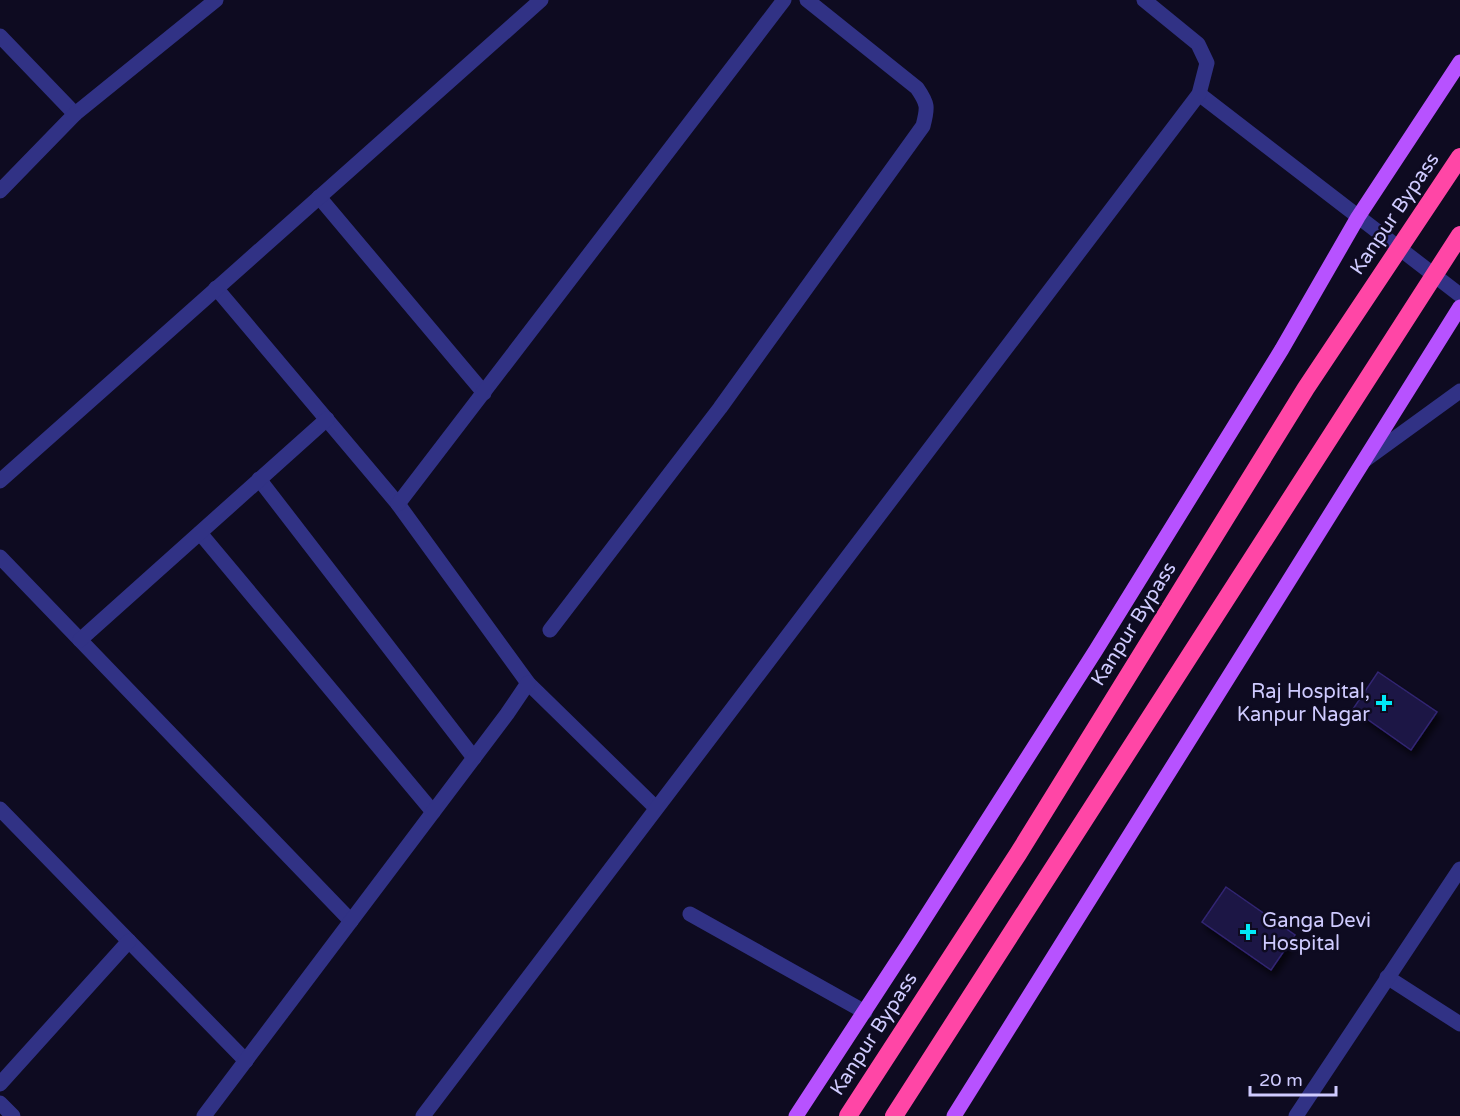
<svg xmlns="http://www.w3.org/2000/svg" width="1460" height="1116" viewBox="0 0 1460 1116" font-family="'Varela Round',sans-serif">
	<style>
		.building { fill: #1d1544; stroke: #312572; stroke-width: 1.5; filter: url(#shadow) }
		.lines { fill: none; stroke-linecap: round; stroke-linejoin: round }
		.minor { stroke: #313285; stroke-width: 15 }
		.major { stroke: #b752ff; stroke-width: 15 }
		.highway-bridge { stroke: #ff46a6; stroke-width: 18 }
		.poi-dot { fill: #00e8f6; stroke: #0e0b21; stroke-width: 2 }
		.labels { text-anchor: middle; dominant-baseline: central; stroke-width: 5; stroke-linejoin: round; paint-order: stroke }
		.street-label { font-size: 20px; fill: #cfcbff; stroke: #0e0b21 }
		.poi-label { font-size: 20px; fill: #cfcbff; stroke: #0e0b21; text-anchor: end }
	</style>
	<defs>
		<filter id="shadow"><feDropShadow dx="3.5" dy="6" stdDeviation="3" flood-color="#0009"/></filter>
	</defs>
	<rect width="100%" height="100%" fill="#0e0b21"/>
	<!-- building -->
	<g class="building">
		<polygon points="1378,672 1437,712 1411,750 1353,709"/>
		<polygon points="1226,887 1295,935 1271,970 1202,922"/>
	</g>
	<g class="lines">
		<!-- minor -->
		<g class="minor">
			<polyline points="0,36 75,114"/>
			<polyline points="1199,94 1460,295"/>
			<polyline points="0,191 75,114 216,0"/>
			<polyline points="319,197 484,393"/>
			<polyline points="216,288 398,504 528,683 656,808"/>
			<polyline points="1365,460 1460,391"/>
			<polyline points="259,479 474,758"/>
			<polyline points="0,481 541,0"/>
			<polyline points="398,504 784,0"/>
			<polyline points="200,533 433,812"/>
			<polyline points="0,557 351,921"/>
			<path d="M550 630 720 408 923 126C928 107 928 104 917 88L807 0"/>
			<polyline points="80,640 327,419"/>
			<polyline points="0,809 246,1061"/>
			<polyline points="690,914 865,1012"/>
			<polyline points="1387,977 1460,1024"/>
			<polyline points="0,1084 129,941"/>
			<polyline points="0,1103 13,1116"/>
			<polyline points="204,1116 507,714 528,683"/>
			<polyline points="423,1116 1199,94 1207,63 1198,44 1144,0"/>
			<polyline points="1296,1116 1460,869"/>
		</g>
		<!-- major -->
		<g class="major">
			<polyline points="796,1116 911,940 1096,650 1282,349 1358,217 1460,62"/>
			<polyline points="954,1116 1460,307"/>
		</g>
		<!-- highway-bridge -->
		<g class="highway-bridge">
			<polyline points="848,1116 1018,854 1306,388 1460,157"/>
			<polyline points="894,1116 1460,235"/>
		</g>
	</g>
	<!-- markers -->
	<g class="poi-dot">
		<path d="M1381 694h6v6h6v6h-6v6h-6v-6h-6v-6h6z"/>
		<path d="M1245 923h6v6h6v6h-6v6h-6v-6h-6v-6h6z"/>
	</g>
	<g class="labels">
		<!-- street labels -->
		<g class="street-label">
			<text transform="translate(1395 214) rotate(-56)">Kanpur Bypass</text>
			<text transform="translate(1134 624) rotate(-58)">Kanpur Bypass</text>
			<text transform="translate(874 1034) rotate(-57)">Kanpur Bypass</text>
		</g>
		<!-- poi labels -->
		<g class="poi-label">
			<text x="1370" y="692">Raj Hospital,<tspan x="1370" dy="23">Kanpur Nagar</tspan></text>
			<text x="1262" y="921" text-anchor="start">Ganga Devi<tspan x="1262" dy="23">Hospital</tspan></text>
		</g>
	</g>
	<!-- scale -->
	<path d="M1250 1086v9h86v-9" fill="none" stroke="#cfcbff" stroke-width="3"/>
	<text x="1259" y="1086" font-size="18" fill="#cfcbff" stroke="#0e0b21" stroke-width="4.5" paint-order="stroke">20 m</text>
</svg>
